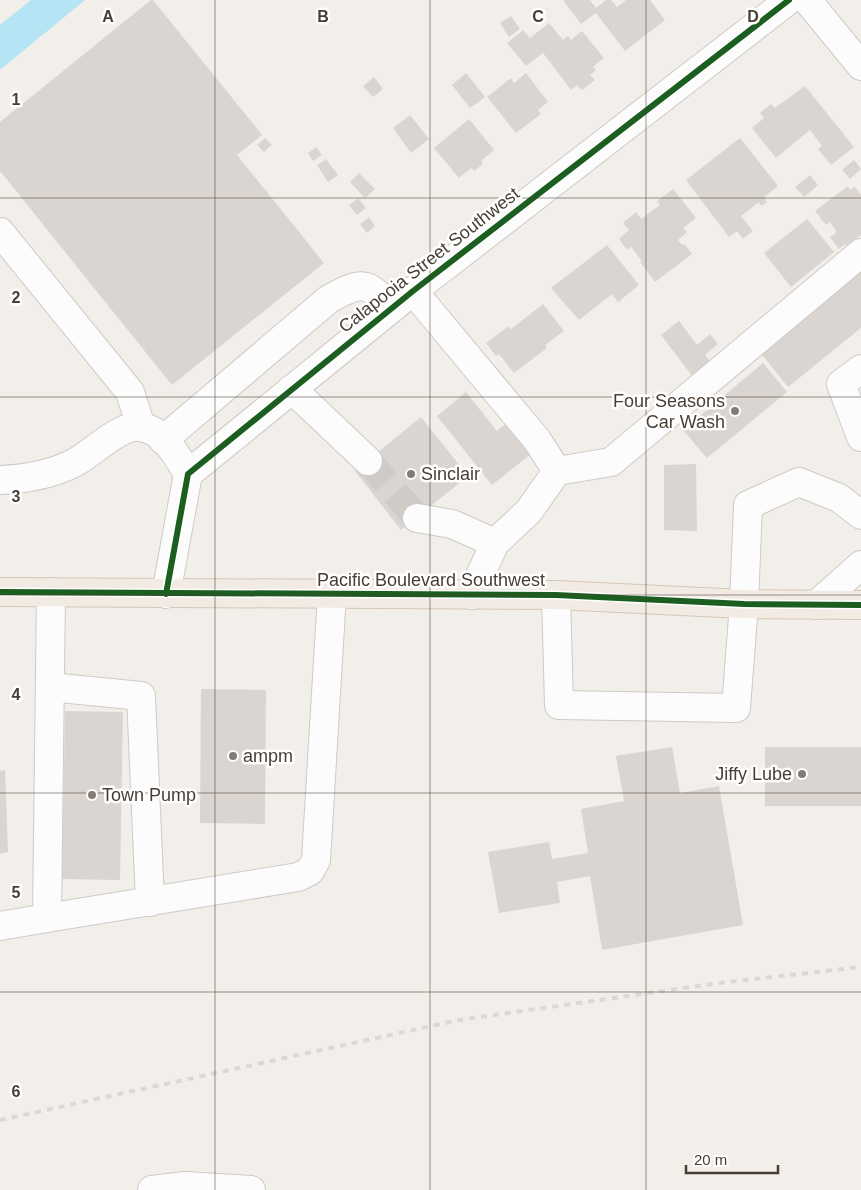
<svg xmlns="http://www.w3.org/2000/svg" width="861" height="1190" viewBox="0 0 861 1190" font-family="Helvetica,sans-serif">
	<style>
		.water { fill: #b5e4f4 }
		.building { fill: #dad5d0 }
		.lines { fill: none; stroke-linecap: round; stroke-linejoin: round }
		.minor-tunnel { stroke: #d0cbc6; stroke-width: 28; stroke-dasharray: 28 14; stroke-linecap: butt }
		.minor-casing { stroke: #cecac6; stroke-width: 30 }
		.major-casing { stroke: #d6c7b5; stroke-width: 30 }
		.minor { stroke: #fdfcfc; stroke-width: 28 }
		.major { stroke: #f1ebe4; stroke-width: 28 }
		.rail { stroke: #d9d9d8; stroke-width: 4; stroke-dasharray: 6 6; stroke-linecap: butt }
		.cycleway-casing { stroke: #fff; stroke-width: 9 }
		.cycleway { stroke: #1b5e20; stroke-width: 6 }
		.grid { fill: none; stroke: #493e34; stroke-width: 1; stroke-opacity: 0.55 }
		.poi-dot { fill: #847c74; stroke: #fff; stroke-width: 2 }
		.labels { text-anchor: middle; dominant-baseline: central; stroke-width: 5; stroke-linejoin: round; paint-order: stroke }
		.street-label { font-size: 18px; fill: #493e34; stroke: #fff }
		.poi-label { font-size: 18px; fill: #493e34; stroke: #fff; text-anchor: start }
		.grid-label { font-size: 16px; text-anchor: middle; font-weight: bold; fill: #493e34; stroke: #fff; stroke-width: 5; stroke-linejoin: round; paint-order: stroke }
	</style>
	<rect width="100%" height="100%" fill="#f2eeea"/>
	<!-- water -->
	<polygon class="water" points="31,0 85,0 0,70 0,25"/>
	<!-- building -->
	<g class="building">
		<polygon points="151,0 153,0 262,135 237,155 324,263 172,385 0,171 0,122"/>
		<polygon points="563,0 590,0 596,8 606,0 611,0 617,7 626,0 650,0 665,20 625,51 596,13 581,24"/>
		<polygon points="511,16 520,29 509,37 500,23"/>
		<polygon points="549,23 563,40 568,36 571,40 582,31 604,58 593,67 596,70 590,75 595,80 582,90 577,85 571,90 543,53 526,66 507,43 523,30 530,38"/>
		<polygon points="466,73 485,97 470,108 452,85"/>
		<polygon points="526,73 548,102 538,110 541,114 516,133 487,97 511,78 514,83"/>
		<polygon points="374,77 383,89 373,97 363,86"/>
		<polygon points="805,86 854,147 831,165 818,149 822,146 810,130 776,158 752,128 764,118 760,113 771,104 775,108"/>
		<polygon points="410,115 429,139 411,153 393,128"/>
		<polygon points="469,119 494,150 481,161 483,164 474,171 471,168 459,178 434,148"/>
		<polygon points="265,138 272,145 264,152 257,145"/>
		<polygon points="740,138 778,186 764,197 767,202 761,206 759,202 741,216 753,231 743,239 737,231 729,237 686,180"/>
		<polygon points="316,147 322,155 313,161 308,153"/>
		<polygon points="326,159 338,175 328,182 317,165"/>
		<polygon points="854,160 861,169 850,179 842,170"/>
		<polygon points="359,173 375,189 365,198 350,182"/>
		<polygon points="810,175 818,185 804,197 795,187"/>
		<polygon points="848,186 850,190 855,187 861,195 861,235 846,246 845,244 839,249 830,237 837,232 830,222 826,225 815,211"/>
		<polygon points="673,189 696,218 683,228 687,232 678,240 682,245 684,244 692,254 655,282 640,262 642,261 631,247 627,250 619,239 629,230 623,223 636,212 641,219 660,205 657,201"/>
		<polygon points="358,198 366,208 357,215 349,205"/>
		<polygon points="369,217 375,226 367,233 360,224"/>
		<polygon points="807,219 834,252 791,287 764,253"/>
		<polygon points="607,245 639,285 618,302 612,294 579,320 551,288"/>
		<polygon points="861,271 861,328 788,387 760,352"/>
		<polygon points="543,304 564,331 545,345 547,348 514,373 499,354 496,356 486,343 509,326 511,329"/>
		<polygon points="679,321 697,345 710,334 718,344 705,355 711,363 693,377 661,335"/>
		<polygon points="763,363 787,392 707,458 683,430"/>
		<polygon points="466,392 497,431 507,423 531,454 492,485 437,416"/>
		<polygon points="421,417 468,476 401,530 355,471"/>
		<polygon points="696,464 697,531 664,530 664,465"/>
		<polygon points="201,689 266,690 265,824 200,823"/>
		<polygon points="65,711 123,712 120,880 62,879"/>
		<polygon points="672,747 680,793 719,786 743,925 602,950 590,876 557,882 560,903 499,913 488,852 549,842 552,859 588,853 581,809 624,801 616,756"/>
		<rect x="765" y="747" width="96" height="59"/>
		<polygon points="5,770 8,852 0,854 0,771"/>
	</g>
	<g class="lines">
		<!-- minor-tunnel -->
		<polyline class="minor-tunnel" points="368,461 417,518"/>
		<!-- minor casing -->
		<g class="minor-casing">
			<g id="minor">
				<polyline points="807,0 861,66"/>
				<polyline points="0,232 130,392 141,427"/>
				<polyline points="413,291 537,440 557,471 529,511 495,543 471,595"/>
				<polyline points="861,369 841,384 861,437"/>
				<polyline points="292,389 368,461"/>
				<path d="M163 440 329 299C360 282 368 279 390 309"/>
				<polyline points="557,471 611,462 861,253"/>
				<path d="M0 480C26 479 50 475 74 463 92 454 120 424 140 427 163 429 177 456 188 474"/>
				<polyline points="417,518 452,524 495,543"/>
				<polyline points="166,594 188,474 413,291 789,0"/>
				<polyline points="556,595 559,705 736,708 744,604 748,505 799,482 839,498 861,515"/>
				<polyline points="816,605 861,565"/>
				<polyline points="50,687 141,696 150,902"/>
				<polyline points="47,918 298,877 310,871 316,860 332,594"/>
				<polyline points="0,926 47,918 51,592"/>
				<polyline points="152,1190 185,1186 251,1190"/>
			</g>
		</g>
		<!-- major casing -->
		<g class="major-casing">
			<polyline id="major" points="0,592 556,595 744,604 861,605"/>
		</g>
		<!-- minor -->
		<use href="#minor" class="minor"/>
		<!-- major -->
		<use href="#major" class="major"/>
		<!-- rail -->
		<polyline class="rail" points="0,1120 459,1020 719,983 861,967"/>
		<!-- cycleway casing -->
		<g class="cycleway-casing">
			<g id="cycleway">
				<polyline points="0,592 556,595 744,604 861,605"/>
				<polyline points="166,594 188,474 413,291 789,0"/>
			</g>
		</g>
		<!-- cycleway -->
		<use href="#cycleway" class="cycleway"/>
	</g>
	<!-- grid -->
	<path class="grid" d="M215 0V1190M430 0V1190M646 0V1190M0 198H861M0 397H861M0 595H861M0 793H861M0 992H861"/>
	<!-- markers -->
	<g class="poi-dot">
		<circle cx="735" cy="411" r="5"/>
		<circle cx="411" cy="474" r="5"/>
		<circle cx="233" cy="756" r="5"/>
		<circle cx="802" cy="774" r="5"/>
		<circle cx="92" cy="795" r="5"/>
	</g>
	<g class="labels">
		<!-- street labels -->
		<g class="street-label">
			<text transform="translate(429 260) rotate(-38)">Calapooia Street Southwest</text>
			<text x="431" y="580">Pacific Boulevard Southwest</text>
		</g>
		<!-- poi labels -->
		<g class="poi-label">
			<text x="725" y="401" text-anchor="end">Four Seasons<tspan x="725" dy="21">Car Wash</tspan></text>
			<text x="421" y="474">Sinclair</text>
			<text x="243" y="756">ampm</text>
			<text x="792" y="774" text-anchor="end">Jiffy Lube</text>
			<text x="102" y="795">Town Pump</text>
		</g>
	</g>
	<g class="grid-label">
		<text x="108" y="22">A</text>
		<text x="323" y="22">B</text>
		<text x="538" y="22">C</text>
		<text x="753" y="22">D</text>
		<text x="16" y="105">1</text>
		<text x="16" y="303">2</text>
		<text x="16" y="502">3</text>
		<text x="16" y="700">4</text>
		<text x="16" y="898">5</text>
		<text x="16" y="1097">6</text>
	</g>
	<!-- scale -->
	<path d="M686 1165v8h92v-8" fill="none" stroke="#493e34" stroke-width="2.5"/>
	<text x="694" y="1165" font-size="15" fill="#493e34" stroke="#ffffff" stroke-width="4" paint-order="stroke">20 m</text>
</svg>
